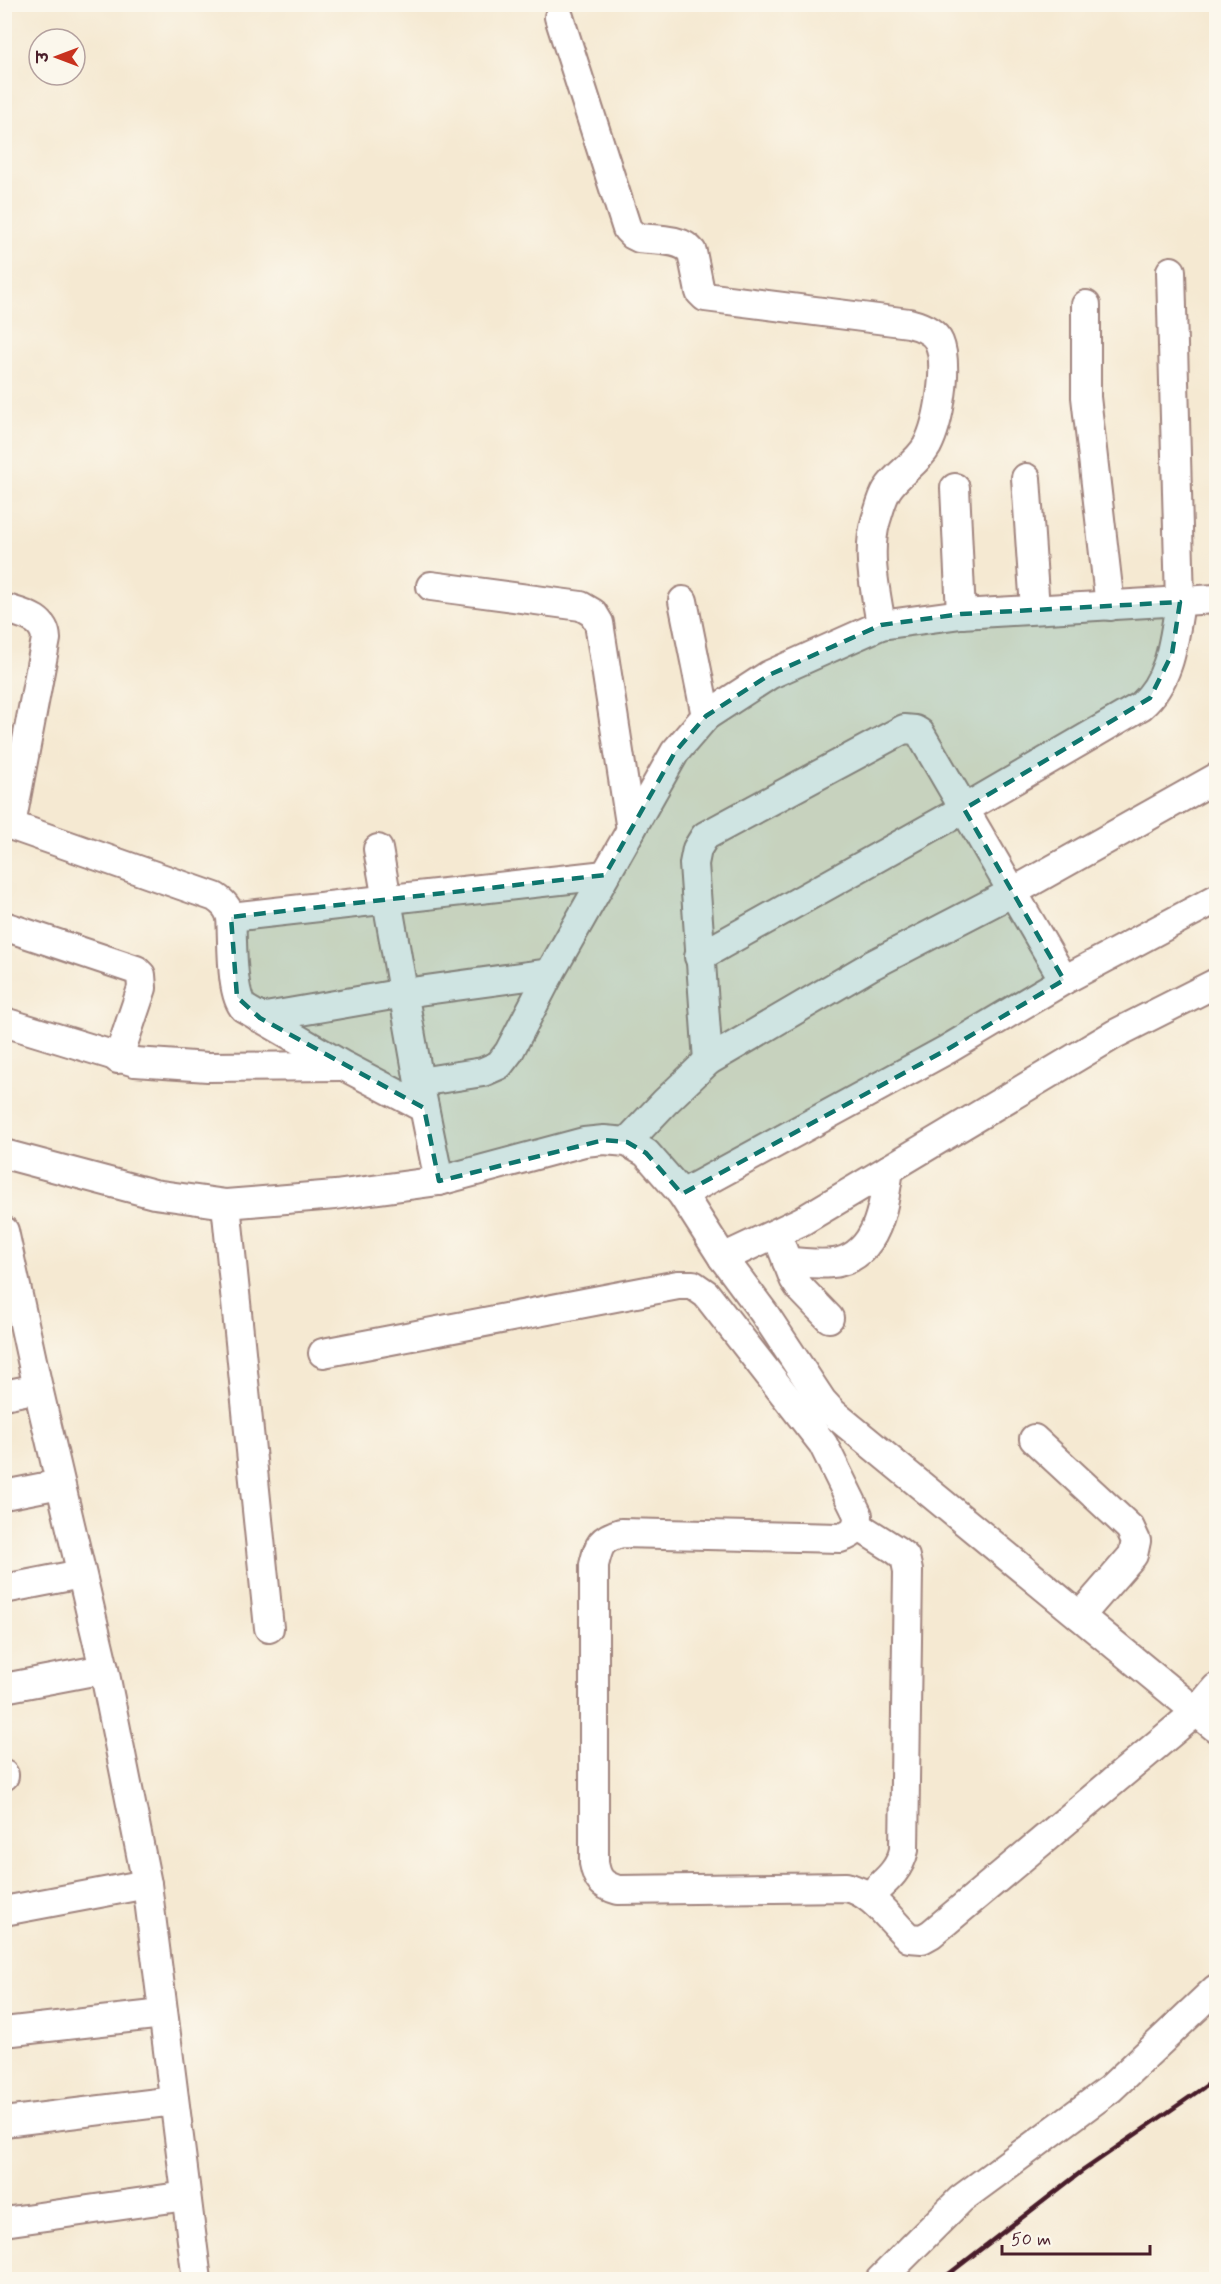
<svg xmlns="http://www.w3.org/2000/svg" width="1221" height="2284" viewBox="0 0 1221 2284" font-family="Mynerve,'Playpen Sans Deva',sans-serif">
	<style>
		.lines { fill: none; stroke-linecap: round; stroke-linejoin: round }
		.minor-casing { stroke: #a0847e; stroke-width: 32 }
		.minor { stroke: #fff; stroke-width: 28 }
		.rail { stroke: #4a1f2b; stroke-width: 4.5 }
		.marked { fill: #0f766e; fill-opacity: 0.2; stroke: #0f766e; stroke-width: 4.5; stroke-dasharray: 12 8; stroke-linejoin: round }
	</style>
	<rect width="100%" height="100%" fill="#fbf7ec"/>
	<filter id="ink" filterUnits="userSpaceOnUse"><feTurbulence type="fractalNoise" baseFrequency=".0167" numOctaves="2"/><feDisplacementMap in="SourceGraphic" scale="12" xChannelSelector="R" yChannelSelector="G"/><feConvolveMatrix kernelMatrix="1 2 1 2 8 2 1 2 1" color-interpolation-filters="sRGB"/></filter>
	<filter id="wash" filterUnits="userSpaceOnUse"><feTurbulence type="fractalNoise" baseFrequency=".008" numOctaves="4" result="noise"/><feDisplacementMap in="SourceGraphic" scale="24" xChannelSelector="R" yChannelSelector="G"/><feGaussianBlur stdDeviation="1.35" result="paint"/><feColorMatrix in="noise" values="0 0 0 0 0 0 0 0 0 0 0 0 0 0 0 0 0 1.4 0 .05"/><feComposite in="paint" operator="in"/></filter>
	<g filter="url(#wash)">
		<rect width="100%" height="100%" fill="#f5e9d2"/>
	</g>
	<g filter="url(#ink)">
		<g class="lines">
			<!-- minor casing -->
			<g class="minor-casing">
				<g id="minor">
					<path d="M559 17 627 229 633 235 639 238C656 240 681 238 692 252L700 292 705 297 909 323C921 326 934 331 939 342 949 366 939 423 927 446 917 464 897 473 887 490 882 498 879 511 876 520 866 554 876 592 881 625"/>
					<polyline points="1086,305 1086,397 1110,606"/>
					<polyline points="1026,478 1035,609"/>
					<polyline points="955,488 961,614"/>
					<polyline points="431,586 581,606 593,613 599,623 631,830"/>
					<polyline points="683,601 706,716"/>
					<path d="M4 608C22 614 45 617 46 639L11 825"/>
					<path d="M4 823 215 897C224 903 228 908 231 917 233 939 230 993 244 1008L344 1066 424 1108"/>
					<polyline points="378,849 419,1082 439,1181"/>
					<polyline points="231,917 605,875"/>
					<polyline points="4,926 136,970 141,975 142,988 118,1059"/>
					<path d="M699 957 964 809 1141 706C1171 680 1174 639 1180 602L1171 271"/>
					<polyline points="260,1018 404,993 550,973"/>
					<polyline points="4,1022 135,1062 208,1067 342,1066"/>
					<polyline points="708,1061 694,864 697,849 705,836 904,729 915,730 920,733 1064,980"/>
					<polyline points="419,1082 483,1072 499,1065 509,1052 550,973 675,752 706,716 769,675 881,625 961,614 1216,599"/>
					<polyline points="627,1142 665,1102 708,1061 872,965 1011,893 1216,778"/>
					<polyline points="4,1154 154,1194 226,1204 335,1195 439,1181 584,1142 604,1140 627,1142 646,1153 682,1194 723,1258 764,1313 822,1401 833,1413 1216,1728"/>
					<polyline points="682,1194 948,1049 1064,980 1216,899"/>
					<polyline points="226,1204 269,1628"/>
					<polyline points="4,1231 38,1388 104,1669 147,1884 197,2280"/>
					<polyline points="782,1248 794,1279 800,1288 829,1318"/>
					<polyline points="723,1258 802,1221 1115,1034 1216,983"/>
					<path d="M787 1262C804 1262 823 1266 839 1262 879 1252 884 1203 889 1169"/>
					<path d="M323 1353 678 1285H693L706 1294 823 1444 858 1515C858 1529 854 1534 840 1538L621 1533C600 1539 599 1545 594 1565V1863C597 1880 602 1885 618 1890L846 1887C873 1892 890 1921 909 1938L922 1939 931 1934 1196 1712 1216 1688"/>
					<polyline points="4,1395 38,1388"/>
					<polyline points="1034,1439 1130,1528 1136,1541 1133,1555 1080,1616"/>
					<polyline points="4,1495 60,1484"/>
					<path d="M858 1526 896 1550 905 1557 908 1571 904 1850C899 1872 884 1882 868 1897"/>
					<polyline points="4,1589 81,1574"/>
					<polyline points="4,1688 104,1669"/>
					<polyline points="4,1775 4,1776"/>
					<polyline points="4,1911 147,1884"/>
					<polyline points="4,2032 163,2014"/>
					<polyline points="4,2122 174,2101"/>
					<polyline points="4,2222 186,2196"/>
					<polyline points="880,2280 961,2199 1110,2089 1216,1989"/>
				</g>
			</g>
			<!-- minor -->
			<use href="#minor" class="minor"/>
			<!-- rail -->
			<polyline class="rail" points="941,2280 1081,2172 1216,2079"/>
		</g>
	</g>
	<!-- marked area -->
	<path class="marked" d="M1180 602 1172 654 1150 698 964 809 1064 980 948 1049 682 1194 646 1153 627 1142 604 1140 439 1181 424 1108 260 1018 237 997 231 917 605 875 675 752 706 716 769 675 881 625 961 614Z"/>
	<!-- margin -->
	<rect width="1221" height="2284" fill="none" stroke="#fbf7ec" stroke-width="24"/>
	<!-- north arrow -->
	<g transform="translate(57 57) rotate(270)"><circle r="28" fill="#fbf7ec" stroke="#b4a19f" stroke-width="1.5"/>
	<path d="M0-4.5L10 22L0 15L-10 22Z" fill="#c8321e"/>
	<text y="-9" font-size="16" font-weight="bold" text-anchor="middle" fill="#4a1f2b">उ</text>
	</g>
	<!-- scale -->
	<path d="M1002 2245v9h148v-9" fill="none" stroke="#4a1f2b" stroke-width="3"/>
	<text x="1011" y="2245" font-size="18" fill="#4a1f2b" stroke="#fbf7ec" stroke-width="4.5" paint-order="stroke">50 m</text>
</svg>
